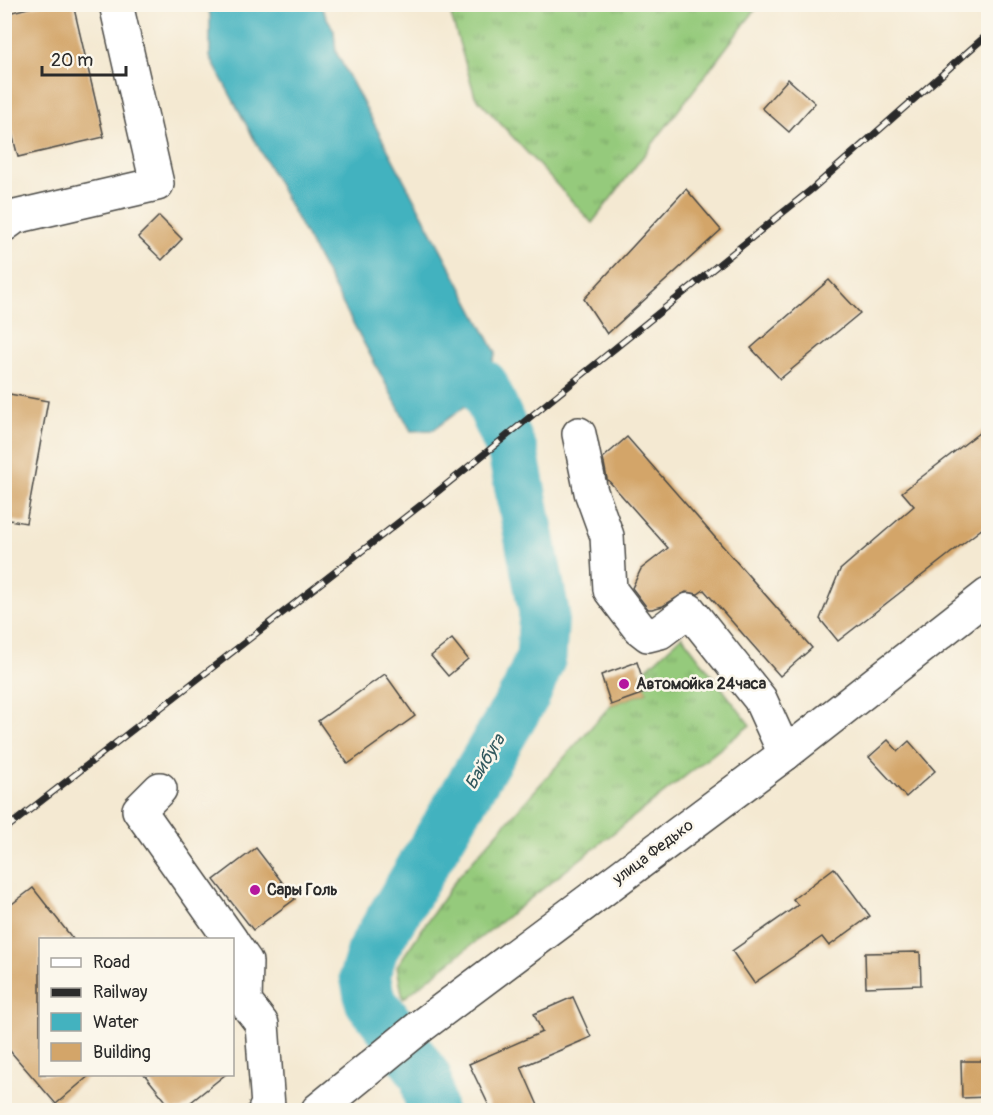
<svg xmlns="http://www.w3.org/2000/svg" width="993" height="1115" viewBox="0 0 993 1115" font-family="Pangolin,sans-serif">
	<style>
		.grass { fill: url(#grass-tufts); stroke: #607a54; stroke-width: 1.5 }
		.water { fill: #43b2bf; stroke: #376e75; stroke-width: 1.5 }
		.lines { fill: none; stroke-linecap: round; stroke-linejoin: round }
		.river { stroke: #43b2bf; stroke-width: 51 }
		.building { fill: #d3a569 }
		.minor-casing { stroke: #494844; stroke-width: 36 }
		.major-casing { stroke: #494844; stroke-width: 36 }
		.minor { stroke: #fff; stroke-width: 33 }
		.major { stroke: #fff; stroke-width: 33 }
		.rail-casing { stroke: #2b2b2b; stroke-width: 7 }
		.rail { stroke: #fbf7ec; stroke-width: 4.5; stroke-dasharray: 14; stroke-linecap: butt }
		.poi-dot { fill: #b5179e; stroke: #fbf7ec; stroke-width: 2 }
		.labels { text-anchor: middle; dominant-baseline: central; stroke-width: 5; stroke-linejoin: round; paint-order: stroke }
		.poi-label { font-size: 16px; font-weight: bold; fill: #2b2b2b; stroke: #fbf7ec; text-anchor: start }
		.street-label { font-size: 16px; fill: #2b2b2b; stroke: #fbf7ec }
		.water-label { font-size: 18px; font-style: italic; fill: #335a5f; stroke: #fbf7ec }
	</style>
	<defs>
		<pattern id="grass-tufts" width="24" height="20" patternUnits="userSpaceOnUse" patternTransform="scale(1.5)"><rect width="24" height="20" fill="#95ca7c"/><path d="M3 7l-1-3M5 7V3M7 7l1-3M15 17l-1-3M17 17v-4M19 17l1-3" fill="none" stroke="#7aa466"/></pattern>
	</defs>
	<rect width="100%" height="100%" fill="#fbf7ec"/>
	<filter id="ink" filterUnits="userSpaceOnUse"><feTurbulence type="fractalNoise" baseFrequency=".0167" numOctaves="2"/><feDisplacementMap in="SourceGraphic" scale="12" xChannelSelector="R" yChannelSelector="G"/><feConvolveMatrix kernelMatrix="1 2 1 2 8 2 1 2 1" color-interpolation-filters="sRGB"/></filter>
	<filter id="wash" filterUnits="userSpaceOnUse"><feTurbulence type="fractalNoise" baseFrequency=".008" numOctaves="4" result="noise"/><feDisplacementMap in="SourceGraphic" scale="24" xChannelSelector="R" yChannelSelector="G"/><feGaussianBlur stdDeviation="1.35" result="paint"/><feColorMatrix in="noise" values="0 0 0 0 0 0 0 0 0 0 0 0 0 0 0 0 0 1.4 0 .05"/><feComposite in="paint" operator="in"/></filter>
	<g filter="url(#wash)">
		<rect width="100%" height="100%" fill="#f4e9d2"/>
		<!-- grass -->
		<g class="grass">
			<polygon points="448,5 448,4 759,5 592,223 475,96"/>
			<polygon points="682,636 750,725 403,999 397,966 457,878 611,705 647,692 641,674"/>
		</g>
		<!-- water -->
		<polygon class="water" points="208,5 320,5 334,31 336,52 496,353 483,385 463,408 433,430 411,431 210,57 210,15"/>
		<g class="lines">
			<!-- river -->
			<polyline class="river" points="431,1110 426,1077 386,1021 370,1001 365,975 373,949 526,693 541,657 544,612 513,453 483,385"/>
		</g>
		<g id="blocks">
			<!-- building -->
			<g class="building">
				<polygon points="44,4 73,4 104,137 18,157 4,102 4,14"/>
				<polygon points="788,79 815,103 789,132 762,108"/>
				<polygon points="686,189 721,230 607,334 584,299"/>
				<polygon points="159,216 182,239 162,260 138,237"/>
				<polygon points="829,280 860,313 780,379 751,348"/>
				<polygon points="4,393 48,401 26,523 4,519"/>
				<polygon points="988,426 988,524 838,641 820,619 840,570 914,506 902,492"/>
				<polygon points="627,437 812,648 780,676 704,590 698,594 686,592 663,606 652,609 648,609 632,588 641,569 668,548 607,479 603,458"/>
				<polygon points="452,639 468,659 448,676 431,656"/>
				<polygon points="637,662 647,692 611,705 601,675"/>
				<polygon points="385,674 415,716 348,764 318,721"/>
				<polygon points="888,740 898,751 909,741 935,771 906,797 869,757"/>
				<polygon points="256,848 295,899 253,930 214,880"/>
				<polygon points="834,868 870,916 829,946 822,937 754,983 732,951 798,905 793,899"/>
				<polygon points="33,888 73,939 40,939 40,1074 91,1074 56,1104 4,1044 4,910"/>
				<polygon points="920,952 921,985 866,987 865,953"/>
				<polygon points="573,997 591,1037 521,1067 540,1110 491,1110 469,1064 542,1032 534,1014"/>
				<polygon points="961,1061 988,1061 988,1097 962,1098"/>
				<polygon points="144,1074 226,1074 181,1110 173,1110"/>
			</g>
		</g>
	</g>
	<g filter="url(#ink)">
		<use href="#blocks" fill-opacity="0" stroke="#494844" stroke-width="1.5"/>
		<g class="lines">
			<!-- minor casing -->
			<g class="minor-casing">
				<g id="minor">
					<polyline points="4,225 15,217 157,184 116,4"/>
					<polyline points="579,434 591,492 607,536 610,590 639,628 648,635 660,632 689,610 760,699 785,754"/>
					<polyline points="160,789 139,810 231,940"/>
					<polyline points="232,942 246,962 245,1002 262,1024 268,1107 265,1110"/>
				</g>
			</g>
			<!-- major casing -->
			<g class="major-casing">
				<polyline id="major" points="318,1110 421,1026 785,754 988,595"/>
			</g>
			<!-- minor -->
			<use href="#minor" class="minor"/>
			<!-- major -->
			<use href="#major" class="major"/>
			<!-- rail casing -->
			<g class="rail-casing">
				<polyline id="rail" points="4,830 426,501 812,189 988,34"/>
			</g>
			<!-- rail -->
			<use href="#rail" class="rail"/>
		</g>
	</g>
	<!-- markers -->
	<g class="poi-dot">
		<circle cx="624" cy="684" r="6"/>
		<circle cx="255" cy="890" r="6"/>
	</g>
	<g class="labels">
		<!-- poi labels -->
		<g class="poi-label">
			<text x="636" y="684">Автомойка 24часа</text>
			<text x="267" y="890">Сары Голь</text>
		</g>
		<!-- street labels -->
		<g class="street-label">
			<text transform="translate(653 852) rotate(-37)">улица Федько</text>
		</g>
		<!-- water labels -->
		<g class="water-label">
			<text transform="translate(485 762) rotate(-59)">Байбуга</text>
		</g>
	</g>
	<!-- margin -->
	<rect width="993" height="1115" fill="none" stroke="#fbf7ec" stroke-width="24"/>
	<!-- legend -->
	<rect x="39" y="938" width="195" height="138" fill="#fbf7ec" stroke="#a8a59f" stroke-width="1.5"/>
	<rect x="51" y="958" width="30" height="9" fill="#ffffff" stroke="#a8a59f" stroke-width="1.5"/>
	<text x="93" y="968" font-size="18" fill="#2b2b2b">Road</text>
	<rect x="51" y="988" width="30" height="9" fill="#2b2b2b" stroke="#a8a59f" stroke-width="1.5"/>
	<text x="93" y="998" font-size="18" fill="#2b2b2b">Railway</text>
	<rect x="51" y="1013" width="30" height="18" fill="#43b2bf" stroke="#a8a59f" stroke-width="1.5"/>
	<text x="93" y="1028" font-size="18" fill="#2b2b2b">Water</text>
	<rect x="51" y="1043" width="30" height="18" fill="#d3a569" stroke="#a8a59f" stroke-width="1.5"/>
	<text x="93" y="1058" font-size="18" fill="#2b2b2b">Building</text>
	<!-- scale -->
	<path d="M42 66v9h84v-9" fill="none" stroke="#2b2b2b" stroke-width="3"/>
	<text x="51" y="66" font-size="18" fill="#2b2b2b" stroke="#fbf7ec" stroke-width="4.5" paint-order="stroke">20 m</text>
</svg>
